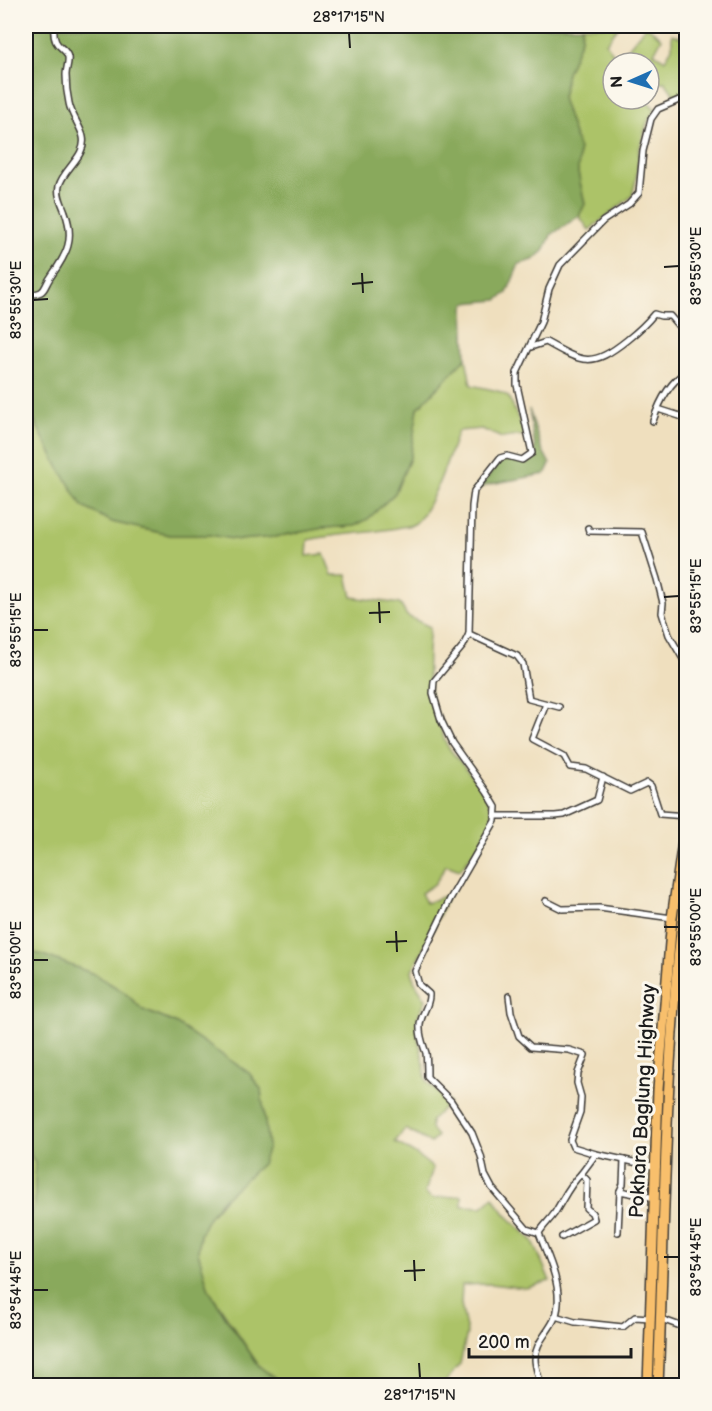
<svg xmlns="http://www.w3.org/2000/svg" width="712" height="1411" viewBox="0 0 712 1411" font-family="'Balsamiq Sans',sans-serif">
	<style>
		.green { fill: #acc368; stroke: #647042; stroke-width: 1.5 }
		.forest { fill: #89a95c; stroke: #52623c; stroke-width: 1.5 }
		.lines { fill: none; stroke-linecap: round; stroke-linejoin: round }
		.minor-casing { stroke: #3c3934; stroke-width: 8 }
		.trunk-casing { stroke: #3c3934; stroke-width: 12 }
		.minor { stroke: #fff; stroke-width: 5 }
		.trunk { stroke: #f8bf6c; stroke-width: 9 }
		.ticks { fill: none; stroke: #1c1c1c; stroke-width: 2 }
		.labels { text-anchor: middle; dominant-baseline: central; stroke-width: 6; stroke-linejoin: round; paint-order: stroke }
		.street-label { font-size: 20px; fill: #1c1c1c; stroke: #fbf7ec }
		.neatline { fill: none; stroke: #1c1c1c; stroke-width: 2 }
		.ticks-label { font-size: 15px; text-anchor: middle; fill: #1c1c1c }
	</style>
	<rect width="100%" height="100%" fill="#fbf7ec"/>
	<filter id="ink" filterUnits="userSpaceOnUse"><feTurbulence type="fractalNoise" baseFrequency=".0167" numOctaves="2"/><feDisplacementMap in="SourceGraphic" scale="12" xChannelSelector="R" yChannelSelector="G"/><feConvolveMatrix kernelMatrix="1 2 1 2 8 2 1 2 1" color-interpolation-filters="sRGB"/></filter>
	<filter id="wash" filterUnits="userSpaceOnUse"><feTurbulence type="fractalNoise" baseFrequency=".008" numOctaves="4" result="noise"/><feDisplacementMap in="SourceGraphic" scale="24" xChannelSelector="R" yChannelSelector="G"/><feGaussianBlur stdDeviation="1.35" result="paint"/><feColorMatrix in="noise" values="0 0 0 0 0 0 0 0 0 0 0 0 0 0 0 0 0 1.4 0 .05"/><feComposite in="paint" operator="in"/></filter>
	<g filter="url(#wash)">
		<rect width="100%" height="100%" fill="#efdfbe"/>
		<!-- green -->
		<g class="green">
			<polygon points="582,26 619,26 606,43 618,60 646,26 662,38 654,53 665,60 672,47 672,34 686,39 686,93 676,97 665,82 653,83 649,89 649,63 613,63 613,99 645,99 655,109 647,123 639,151 636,180 632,196 589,230 579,216 585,204 578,173 579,150 562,98 567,73 581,39"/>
			<path d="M466 358 471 385 498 391 508 396 526 435 502 438 482 429 458 431C450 452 431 513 414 524 411 526 405 526 401 527 370 534 338 533 308 540L307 556 324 554 332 575H347L352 597 400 604 407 616 430 627C426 666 426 686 439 723 442 730 443 738 447 745 460 765 490 790 492 814 492 831 470 857 460 870L446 865 435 884 421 893 426 903 449 894 427 942 412 970 414 981 426 1000 417 1018V1034L423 1058 426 1081 449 1103 431 1120V1129L437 1136 431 1143 405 1129 395 1142 417 1155 433 1168 425 1193 432 1198 462 1196V1206L482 1207 493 1197 506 1215 533 1241 550 1281 526 1288 491 1284 462 1285 461 1304 467 1333 460 1364 443 1385H283L259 1366 209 1290 198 1252 200 1234 209 1217 268 1147 261 1089 249 1073 175 1023 143 1010 124 992 94 974 43 955 26 951V405L59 468 112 522 170 535H210L239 540 274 537 323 528 354 526 368 519 395 493 410 458 418 408Z"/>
			<polygon points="26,1148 28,1149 35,1163 35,1204 26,1224"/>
		</g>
		<!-- forest -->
		<g class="forest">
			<polygon points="26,26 582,26 581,39 567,73 562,98 579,150 578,173 585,204 579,216 551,235 544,251 533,260 519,264 507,293 497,300 466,303 464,308 466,358 418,408 410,458 395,493 368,519 354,526 323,528 274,537 239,540 210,535 170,535 112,522 83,507 59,468 26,405"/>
			<path d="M529 409 541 447 550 464 545 474 491 484 480 488C485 481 495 465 502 461 514 454 528 472 535 449Z"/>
			<polygon points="26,951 43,955 94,974 124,992 143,1010 175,1023 249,1073 261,1089 268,1147 262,1164 220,1202 209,1217 200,1234 198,1252 209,1290 228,1321 259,1366 283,1385 26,1385 26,1224 35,1204 35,1163 28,1149 26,1148"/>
		</g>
	</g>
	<g filter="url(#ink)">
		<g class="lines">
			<!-- minor casing -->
			<g class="minor-casing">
				<g id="minor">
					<path d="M26 295C49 293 41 290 52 275 67 254 75 239 65 212 62 203 57 196 59 186 63 169 87 156 83 137 81 127 71 115 69 103 67 94 66 84 66 75 66 69 69 63 68 57 65 45 52 50 54 26"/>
					<path d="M531 347 546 342C583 363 592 368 627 340 637 332 646 324 654 314L661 316H670L686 335"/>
					<polyline points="658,409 686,418"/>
					<path d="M653 421C659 403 670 382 686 372"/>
					<polyline points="588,528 589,531 642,532 657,579 663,603 662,613 669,635 686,664"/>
					<polyline points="469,634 517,656 523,664 529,699 559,707"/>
					<polyline points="546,704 532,739 564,756 570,767 586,769 630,791 647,783 651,786 660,814 686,816"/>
					<polyline points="495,816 555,816 564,815 597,800 603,777"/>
					<polyline points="546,901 562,909 599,908 672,918"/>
					<polyline points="509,996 511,1012 519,1036 531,1047 569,1050 585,1055 578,1073 577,1083 581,1097 580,1112 570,1140 573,1147 596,1154"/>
					<polyline points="620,1191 623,1184 624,1160"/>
					<polyline points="618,1232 620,1191 655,1198"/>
					<path d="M539 1233 527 1229 492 1188 485 1175 481 1156 472 1133 451 1101 427 1077C427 1070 427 1061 426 1053 423 1044 419 1036 420 1025 421 1013 430 1006 429 994L419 985 415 971 450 899 495 821 496 807 487 792 452 743 441 720 433 693 434 681 463 646 469 634 472 506 474 491 500 458 507 456 522 460 532 453 517 385V373L541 322 549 289 560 265 603 221 629 204 639 193 643 151 651 119 658 109 686 97"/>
					<polyline points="562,1237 594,1219 592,1213 586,1208 587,1180 581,1174 596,1154 657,1167"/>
					<polyline points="555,1316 575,1322 623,1327 635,1317 650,1318"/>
					<polyline points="661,1319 686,1328"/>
					<path d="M541 1386C539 1376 535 1368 535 1359 535 1338 557 1328 558 1304 560 1280 547 1255 539 1233 544 1225 549 1221 554 1214 563 1200 569 1185 581 1174"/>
				</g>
			</g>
			<!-- trunk casing -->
			<g class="trunk-casing">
				<g id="trunk">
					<polyline points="648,1386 658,1090 672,918 686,820"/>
					<path d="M658 1386C665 1221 664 1055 686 891"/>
				</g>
			</g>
			<!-- minor -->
			<use href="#minor" class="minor"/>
			<!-- trunk -->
			<use href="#trunk" class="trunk"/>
		</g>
	</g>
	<!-- ticks -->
	<path class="ticks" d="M349 33 350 48M664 267 679 266M362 273 363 293M352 284 373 282M33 300 48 299M664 597 679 596M379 602 380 623M369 613 390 612M33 630H48M664 927H679M396 931 397 952M386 942 407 941M33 960H48M664 1257H679M414 1260 415 1281M404 1271 425 1270M33 1290H48M419 1363 420 1378"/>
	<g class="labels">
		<!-- street labels -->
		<g class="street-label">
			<text transform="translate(643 1101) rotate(-87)">Pokhara Baglung Highway</text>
		</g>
	</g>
	<!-- margin -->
	<rect width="712" height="1411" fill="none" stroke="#fbf7ec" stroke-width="66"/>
	<!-- north arrow -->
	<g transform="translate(631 81) rotate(267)"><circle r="28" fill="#fbf7ec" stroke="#a29f99" stroke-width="1.5"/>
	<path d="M0-4.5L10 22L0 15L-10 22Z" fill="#1f6fb2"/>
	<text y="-9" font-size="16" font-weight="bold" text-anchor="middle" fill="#1c1c1c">N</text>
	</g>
	<!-- scale -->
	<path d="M469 1348v9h162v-9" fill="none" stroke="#1c1c1c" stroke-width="3"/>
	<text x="478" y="1348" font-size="18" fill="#1c1c1c" stroke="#fbf7ec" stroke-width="4.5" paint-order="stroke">200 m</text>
	<rect x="33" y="33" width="646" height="1345" class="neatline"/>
	<g class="ticks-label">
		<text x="349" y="22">28°17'15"N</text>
		<text transform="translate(696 266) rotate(-90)" y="5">83°55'30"E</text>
		<text transform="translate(16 300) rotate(-90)" y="5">83°55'30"E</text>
		<text transform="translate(696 596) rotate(-90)" y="5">83°55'15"E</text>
		<text transform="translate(16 630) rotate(-90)" y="5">83°55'15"E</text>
		<text transform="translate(696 927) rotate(-90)" y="5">83°55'00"E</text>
		<text transform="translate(16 960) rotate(-90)" y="5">83°55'00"E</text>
		<text transform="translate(696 1257) rotate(-90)" y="5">83°54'45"E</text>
		<text transform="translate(16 1290) rotate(-90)" y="5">83°54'45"E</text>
		<text x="420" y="1400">28°17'15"N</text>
	</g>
</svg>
